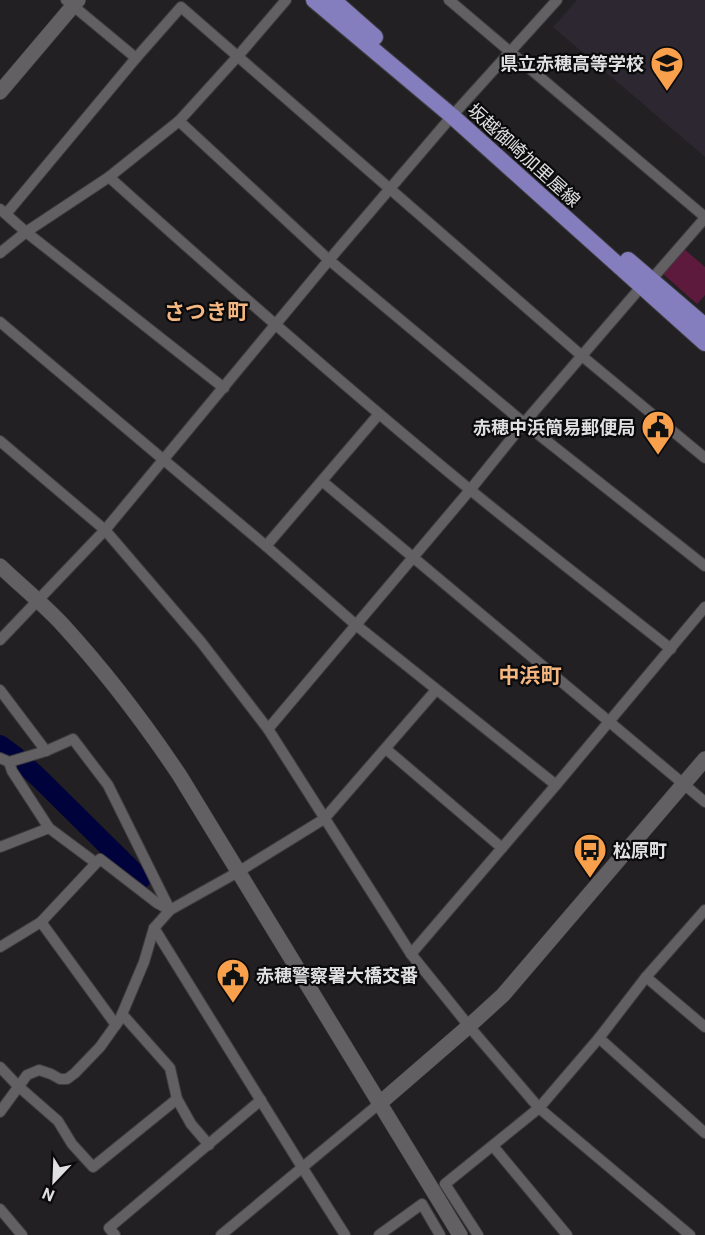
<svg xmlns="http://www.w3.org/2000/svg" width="705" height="1235" viewBox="0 0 705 1235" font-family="Roboto,'Noto Sans JP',sans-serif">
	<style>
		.built { fill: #2c2730 }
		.green { fill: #5e1a3c }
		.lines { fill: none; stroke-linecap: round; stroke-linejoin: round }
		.river { stroke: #00023c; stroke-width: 20 }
		.street-casing { stroke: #3e3d3f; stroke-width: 12 }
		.secondary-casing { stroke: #3e3d3f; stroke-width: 16 }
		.primary-casing { stroke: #3e3d3f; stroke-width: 18 }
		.street { stroke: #626063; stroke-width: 10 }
		.secondary { stroke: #626063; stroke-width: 15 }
		.primary { stroke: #847ebf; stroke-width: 16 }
		.labels { text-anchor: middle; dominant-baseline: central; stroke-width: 4.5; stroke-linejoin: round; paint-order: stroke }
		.poi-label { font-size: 18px; font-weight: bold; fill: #e0dfe1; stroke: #0b0a0b; text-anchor: end }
		.street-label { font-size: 18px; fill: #e0dfe1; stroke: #0b0a0b }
		.quarter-label { font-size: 21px; font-weight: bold; fill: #f5b781; stroke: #0b0a0b }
	</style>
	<rect width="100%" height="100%" fill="#222023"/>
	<!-- built -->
	<polygon class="built" points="577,0 705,0 705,157 553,27"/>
	<!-- green -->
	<polygon class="green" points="684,249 705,267 705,295 697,304 663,274"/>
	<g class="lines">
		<!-- river -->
		<polyline class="river" points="0,745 15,756 40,779 141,879"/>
		<!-- street casing -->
		<g class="street-casing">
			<g id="street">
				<polyline points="66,0 136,58"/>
				<polyline points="449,0 705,217"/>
				<polyline points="179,121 329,260 524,423 705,566"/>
				<path d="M109 177C227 283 346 388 468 488 535 543 603 595 671 649"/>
				<polyline points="0,209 26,232 224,388"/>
				<polyline points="6,214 136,58 181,7 582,356 705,458"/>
				<polyline points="0,253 26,232 109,177 179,121 238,56 286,0"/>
				<polyline points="651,280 705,218"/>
				<polyline points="0,322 266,546 356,625 556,785"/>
				<polyline points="0,441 105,530 201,642 268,729 411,954 473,1031 539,1108 690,1235"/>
				<polyline points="322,481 705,802"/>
				<polyline points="266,546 379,414"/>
				<polyline points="0,640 105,530 329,260 452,116 557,0"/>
				<polyline points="0,690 46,751"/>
				<polyline points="268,729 470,490 524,423 641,287"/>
				<polyline points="386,749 502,848"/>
				<polyline points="0,758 9,762 46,751 73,739 108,785 170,910 238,872 324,819 436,690"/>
				<polyline points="9,762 12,771 49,828 96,863"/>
				<polyline points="0,847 49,828"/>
				<polyline points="41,922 116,1025"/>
				<polyline points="154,928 302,1167 345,1235"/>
				<polyline points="0,947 41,922 100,859 157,903 170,910 154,928 144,962 120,1019 100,1047 75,1073 67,1079 60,1079 51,1074 39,1070 27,1075 0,1112"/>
				<polyline points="411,954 556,785 705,607"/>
				<polyline points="646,977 705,1027"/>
				<polyline points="122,1014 170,1068 177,1099 191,1124 209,1145"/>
				<polyline points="599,1038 705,1133"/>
				<polyline points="0,1067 18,1086 58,1121 72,1144 93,1167 177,1099"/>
				<polyline points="493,1146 567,1235"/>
				<polyline points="0,1209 22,1235"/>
				<polyline points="115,1235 109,1228 261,1100"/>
				<polyline points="221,1235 380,1103"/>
				<polyline points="379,1235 422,1204 440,1235"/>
				<polyline points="478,1235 445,1184 539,1108 599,1038 646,977 705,910"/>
			</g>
		</g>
		<!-- secondary casing -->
		<g class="secondary-casing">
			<g id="secondary">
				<polyline points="0,92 78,0"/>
				<path d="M0 566C20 585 42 603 61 623 105 671 144 722 180 776L460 1235"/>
				<polyline points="380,1103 469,1026 503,995 705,759"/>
			</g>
		</g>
		<!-- primary casing -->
		<g class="primary-casing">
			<g id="primary">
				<polyline points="314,0 452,116 705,343"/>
				<polyline points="333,0 375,37"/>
				<polyline points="628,260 705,326"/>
			</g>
		</g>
		<!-- street -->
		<use href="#street" class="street"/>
		<!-- secondary -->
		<use href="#secondary" class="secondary"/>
		<!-- primary -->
		<use href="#primary" class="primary"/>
	</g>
	<!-- icons -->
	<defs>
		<g id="school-pin" transform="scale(1.725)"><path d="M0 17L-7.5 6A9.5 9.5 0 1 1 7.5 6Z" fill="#f8a04b" stroke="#0b0a0b"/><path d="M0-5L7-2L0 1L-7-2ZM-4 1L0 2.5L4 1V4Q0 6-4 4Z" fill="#111"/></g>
		<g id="civic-pin" transform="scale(1.725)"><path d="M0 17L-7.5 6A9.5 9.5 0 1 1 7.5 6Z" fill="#f8a04b" stroke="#0b0a0b"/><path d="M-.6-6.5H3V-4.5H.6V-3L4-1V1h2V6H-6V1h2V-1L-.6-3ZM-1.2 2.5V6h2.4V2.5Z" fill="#111"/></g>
		<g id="bus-pin" transform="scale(1.725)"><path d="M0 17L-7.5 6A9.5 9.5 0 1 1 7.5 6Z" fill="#f8a04b" stroke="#0b0a0b"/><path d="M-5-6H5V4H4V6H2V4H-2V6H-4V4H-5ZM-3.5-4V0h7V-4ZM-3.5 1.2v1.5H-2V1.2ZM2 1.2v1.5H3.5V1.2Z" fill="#111"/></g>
	</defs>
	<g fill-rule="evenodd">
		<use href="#school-pin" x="667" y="63"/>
		<use href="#civic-pin" x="658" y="427"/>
		<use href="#bus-pin" x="590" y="850"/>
		<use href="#civic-pin" x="233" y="975"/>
	</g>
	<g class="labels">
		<!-- poi labels -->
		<g class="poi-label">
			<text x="644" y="63">県立赤穂高等学校</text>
			<text x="635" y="427">赤穂中浜簡易郵便局</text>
			<text x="613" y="850" text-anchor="start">松原町</text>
			<text x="256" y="975" text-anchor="start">赤穂警察署大橋交番</text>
		</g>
		<!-- street labels -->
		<g class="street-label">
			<text transform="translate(524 155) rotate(42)">坂越御崎加里屋線</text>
		</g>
		<!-- quarter labels -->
		<g class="quarter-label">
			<text x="206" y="312">さつき町</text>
			<text x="530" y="676">中浜町</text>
		</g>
	</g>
	<!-- north arrow -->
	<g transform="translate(54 1181) rotate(203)" stroke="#0b0a0b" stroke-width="4.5" paint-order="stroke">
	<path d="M0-4.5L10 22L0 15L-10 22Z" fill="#e0dfe1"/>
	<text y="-9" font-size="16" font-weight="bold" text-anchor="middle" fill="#e0dfe1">N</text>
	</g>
</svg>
